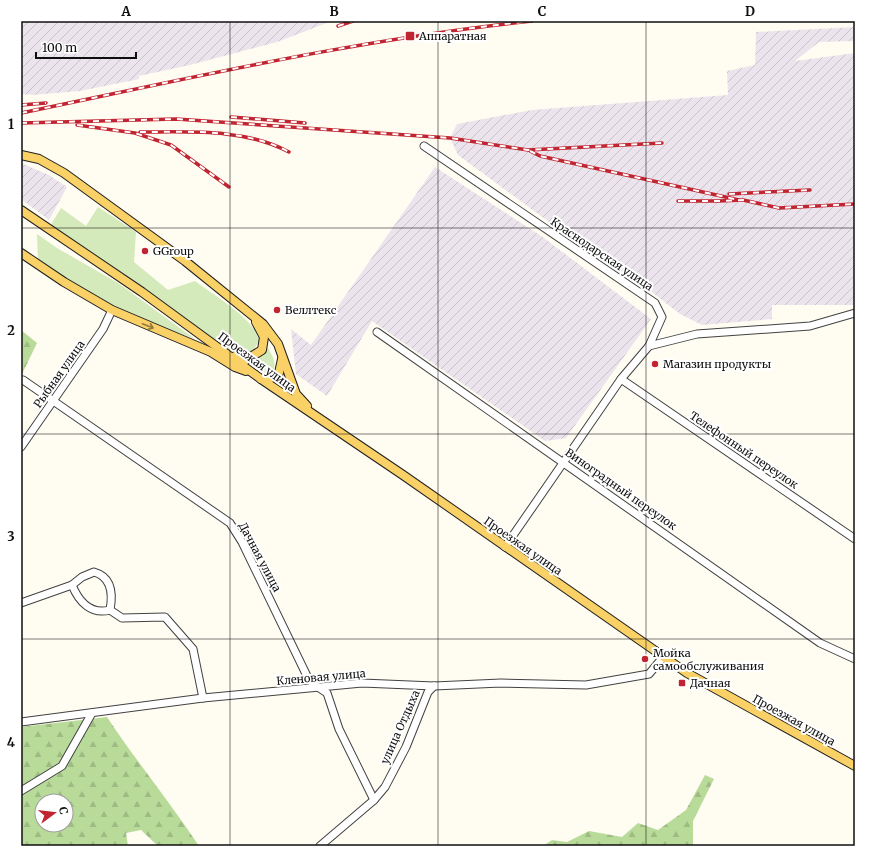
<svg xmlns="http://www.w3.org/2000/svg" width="876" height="867" viewBox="0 0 876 867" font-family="Merriweather,serif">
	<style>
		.industrial { fill: url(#industrial-furrows) }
		.grass { fill: #d4eaba }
		.forest { fill: url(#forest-firs); fill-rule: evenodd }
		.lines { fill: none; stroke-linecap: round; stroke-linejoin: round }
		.minor-casing { stroke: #424242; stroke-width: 9 }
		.major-casing { stroke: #202020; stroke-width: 10 }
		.minor { stroke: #fff; stroke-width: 7 }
		.major { stroke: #f9d167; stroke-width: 8 }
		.rail-casing { stroke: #c12531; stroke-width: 3.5 }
		.rail { stroke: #fff; stroke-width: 2; stroke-dasharray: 6; stroke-linecap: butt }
		.oneway { stroke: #907a3f }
		.grid { fill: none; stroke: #0f0f0f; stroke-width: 1; stroke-opacity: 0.55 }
		.poi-dot { fill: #c12531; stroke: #fff; stroke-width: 1.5 }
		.labels { text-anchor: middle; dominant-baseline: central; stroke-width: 4; stroke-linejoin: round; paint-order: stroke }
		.poi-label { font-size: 11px; fill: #0f0f0f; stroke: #fff; text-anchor: start }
		.street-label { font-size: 11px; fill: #0f0f0f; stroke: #fff }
		.neatline { fill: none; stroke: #0f0f0f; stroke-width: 1.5 }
		.grid-label { font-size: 13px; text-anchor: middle; font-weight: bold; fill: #0f0f0f }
	</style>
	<defs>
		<pattern id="industrial-furrows" width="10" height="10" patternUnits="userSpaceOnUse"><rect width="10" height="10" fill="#ece4ed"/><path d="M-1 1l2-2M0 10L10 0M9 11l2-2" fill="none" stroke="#c9c2ca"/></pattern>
		<pattern id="forest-firs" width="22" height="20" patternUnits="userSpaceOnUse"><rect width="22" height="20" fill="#b9db99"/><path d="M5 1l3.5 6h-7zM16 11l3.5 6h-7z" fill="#9ebb83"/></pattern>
	</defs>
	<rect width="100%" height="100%" fill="#fffcf1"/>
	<!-- industrial -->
	<g class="industrial">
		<polygon points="21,21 332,21 277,42 190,65 139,76 139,79 80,91 33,95 21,94"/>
		<polygon points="855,27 855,41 819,42 795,61 855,53 855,305 772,305 772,319 702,325 680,314 626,272 621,275 458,155 450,138 457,124 532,110 728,95 727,71 755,65 756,32"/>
		<polygon points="21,163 49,175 67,187 49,220 21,199"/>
		<polygon points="435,167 544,238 651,319 566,438 545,441 372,321 327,396 296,374 291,329 311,345"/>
	</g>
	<!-- grass -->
	<g class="grass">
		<path d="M98 207 136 232 134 262 168 290 195 281C216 297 249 315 260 339L253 351 238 354 227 348 130 284 50 226 61 208 86 226Z"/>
		<polygon points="37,234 57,248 118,283 195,339 131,315 74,284 38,260"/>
		<path d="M268 348C273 357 277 363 273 372 263 376 256 369 249 363L259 358Z"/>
	</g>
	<!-- forest -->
	<g class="forest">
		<polygon points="21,330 37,343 21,376"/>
		<path d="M107 717C136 761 170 802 199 846H158L141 830 126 833 128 846H21V727ZM42 801H66V825H42Z"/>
		<polygon points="705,775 714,779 693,821 693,846 543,846 552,840 567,842 589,831 622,837 638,823 658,830 686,810"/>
	</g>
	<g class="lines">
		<!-- minor casing -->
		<g class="minor-casing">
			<g id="minor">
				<polyline points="424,146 655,303 662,317 649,346 697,334 810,326 855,313"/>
				<polyline points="377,332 820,643 855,659"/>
				<polyline points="621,379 855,539"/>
				<polyline points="23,380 230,523 242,542 307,676 312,683 327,693 339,729 374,800"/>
				<polyline points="21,447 103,329 112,310"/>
				<polyline points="505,547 621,379 649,346"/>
				<path d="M72 585C79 602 91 615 110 610"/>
				<path d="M21 603 72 585 82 577 94 572C112 577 113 594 110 610"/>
				<polyline points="110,610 122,618 165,617 193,649 203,698"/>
				<polyline points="21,722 203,698 362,683 434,686 501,683 586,685 649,674 664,656"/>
				<polyline points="21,791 62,766 92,713"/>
				<polyline points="320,846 374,800 385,787 406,747 428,692 434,686"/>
			</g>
		</g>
		<!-- major casing -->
		<g class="major-casing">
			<g id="major">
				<polyline points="21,155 39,159 64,173 185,261 263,324 278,344 296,394 307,406"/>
				<polyline points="21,210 142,292 261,379 403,475 687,673 855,766"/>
				<polyline points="21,253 64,282 112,310 211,352 235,367 246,371"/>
				<polyline points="235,356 246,360 262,350 264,337 256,322"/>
				<polyline points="261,379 269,379 279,373 282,359"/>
			</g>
		</g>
		<!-- minor -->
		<use href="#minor" class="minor"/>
		<!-- major -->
		<use href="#major" class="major"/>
		<!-- rail casing -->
		<g class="rail-casing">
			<g id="rail">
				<polyline points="338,26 353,21"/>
				<polyline points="21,105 46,103"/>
				<path d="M21 113C191 78 359 39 532 21"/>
				<polyline points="231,117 305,123"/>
				<polyline points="21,123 176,119 450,138 528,150 662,143"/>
				<polyline points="77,125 135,133 171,145 229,187"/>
				<path d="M140 132C189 132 244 128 289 152"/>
				<polyline points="530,151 540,156 739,200"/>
				<polyline points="729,194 810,190"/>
				<polyline points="678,201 719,201 743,200 779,208 855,204"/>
			</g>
		</g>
		<!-- rail -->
		<use href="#rail" class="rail"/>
	</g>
	<!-- one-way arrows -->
	<defs><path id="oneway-shaft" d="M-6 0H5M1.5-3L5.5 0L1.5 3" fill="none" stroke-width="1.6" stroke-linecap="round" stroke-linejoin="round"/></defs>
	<use class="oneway" href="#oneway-shaft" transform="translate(148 326) rotate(21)"/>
	<!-- grid -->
	<path class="grid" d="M230 21V846M438 21V846M646 21V846M21 228H855M21 434H855M21 639H855"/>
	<!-- markers -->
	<g class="poi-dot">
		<rect x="405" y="31" width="10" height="10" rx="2"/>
		<circle cx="145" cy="251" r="4"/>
		<circle cx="277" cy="310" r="4"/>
		<circle cx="655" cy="364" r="4"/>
		<circle cx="645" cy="659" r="4"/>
		<rect x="678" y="679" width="8" height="8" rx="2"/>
	</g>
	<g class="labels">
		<!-- poi labels -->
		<g class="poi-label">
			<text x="419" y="36">Аппаратная</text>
			<text x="153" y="251">GGroup</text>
			<text x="285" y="310">Веллтекс</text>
			<text x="663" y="364">Магазин продукты</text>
			<text x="653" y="653">Мойка<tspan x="653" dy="13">самообслуживания</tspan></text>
			<text x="690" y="683">Дачная</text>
		</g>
		<!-- street labels -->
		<g class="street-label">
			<text transform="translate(602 254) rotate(34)">Краснодарская улица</text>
			<text transform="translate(257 362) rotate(36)">Проезжая улица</text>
			<text transform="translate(59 374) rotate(-55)">Рыбная улица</text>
			<text transform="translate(744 450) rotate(34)">Телефонный переулок</text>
			<text transform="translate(621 489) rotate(35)">Виноградный переулок</text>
			<text transform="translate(523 546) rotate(35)">Проезжая улица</text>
			<text transform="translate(260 557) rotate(62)">Дачная улица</text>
			<text transform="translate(321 677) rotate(-5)">Кленовая улица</text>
			<text transform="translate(794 720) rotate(29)">Проезжая улица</text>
			<text transform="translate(400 727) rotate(-66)">улица Отдыха</text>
		</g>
	</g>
	<!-- border -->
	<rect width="876" height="867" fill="none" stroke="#ffffff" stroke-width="44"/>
	<!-- north arrow -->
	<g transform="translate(54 813) rotate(75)"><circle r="19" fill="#ffffff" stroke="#9f9f9f"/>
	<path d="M0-3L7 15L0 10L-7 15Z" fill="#c12531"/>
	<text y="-6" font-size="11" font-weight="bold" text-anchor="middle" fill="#0f0f0f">С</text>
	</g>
	<!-- scale -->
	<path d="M36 52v6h100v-6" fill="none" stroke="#0f0f0f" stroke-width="2"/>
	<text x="42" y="52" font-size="12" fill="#0f0f0f" stroke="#ffffff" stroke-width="3" paint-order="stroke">100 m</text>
	<rect x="22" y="22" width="832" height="823" class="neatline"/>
	<g class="grid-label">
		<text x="126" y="16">A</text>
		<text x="334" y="16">B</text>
		<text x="542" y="16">C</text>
		<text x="750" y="16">D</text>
		<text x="11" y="129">1</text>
		<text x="11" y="335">2</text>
		<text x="11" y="541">3</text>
		<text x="11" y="747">4</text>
	</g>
</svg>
